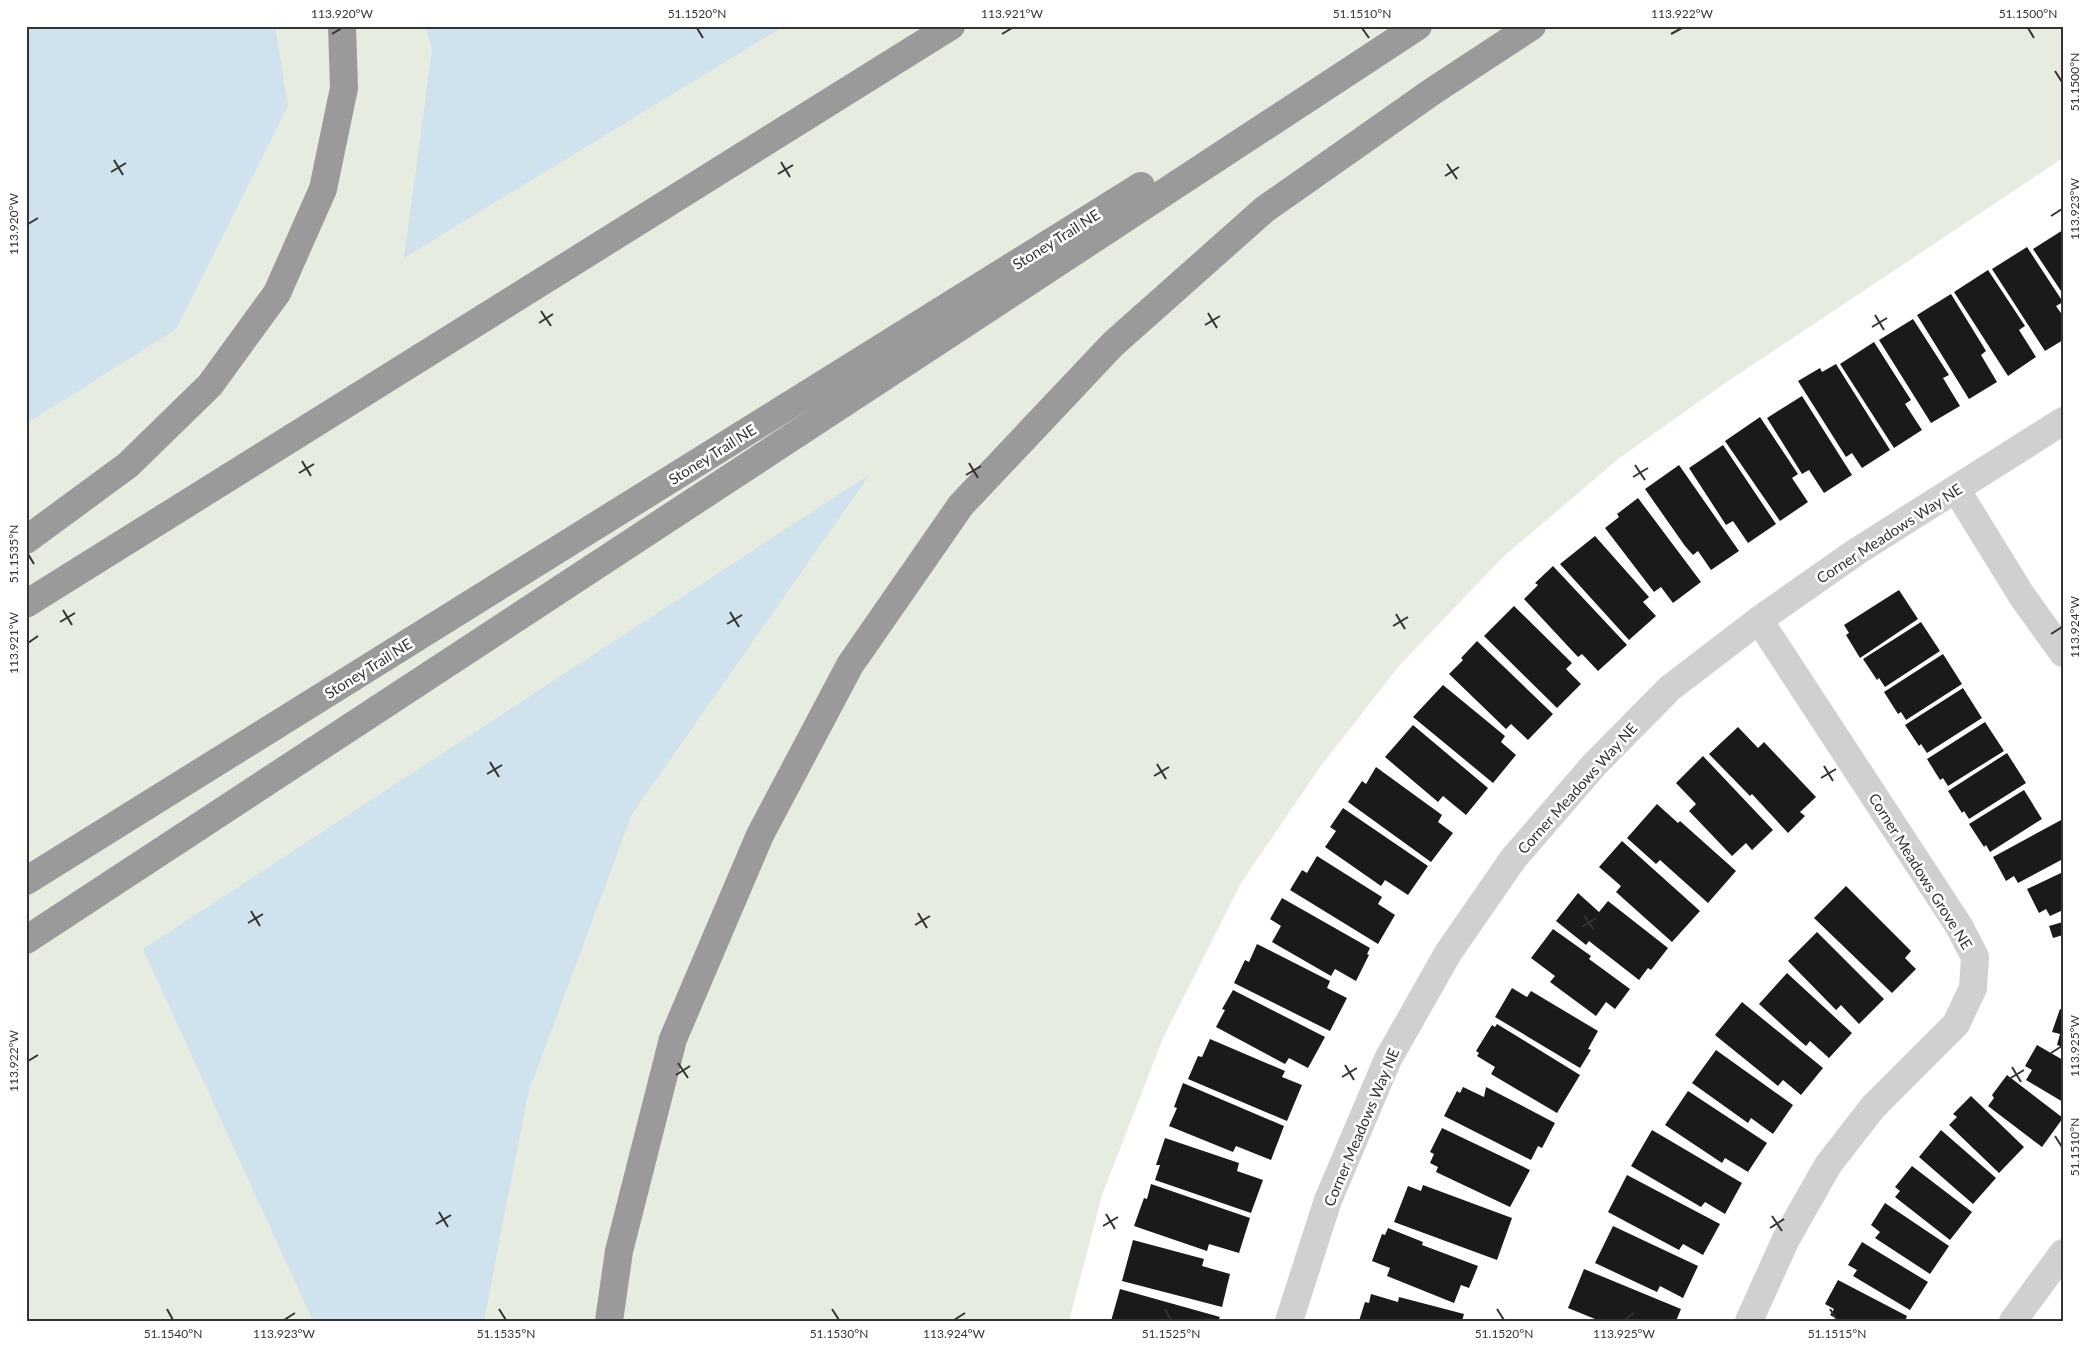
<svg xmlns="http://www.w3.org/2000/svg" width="2089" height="1347" viewBox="0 0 2089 1347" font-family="Lato,sans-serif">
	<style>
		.green { fill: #e6ecdf }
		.water { fill: #cfe2ee }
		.building { fill: #1a1a1a }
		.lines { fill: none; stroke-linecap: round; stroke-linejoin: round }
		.minor { stroke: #d0d0d0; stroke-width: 28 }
		.highway { stroke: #9a9a9a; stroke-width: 28 }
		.ticks { fill: none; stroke: #333; stroke-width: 2 }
		.labels { text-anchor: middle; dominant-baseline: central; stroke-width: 5; stroke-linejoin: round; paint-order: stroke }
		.street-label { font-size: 15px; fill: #333; stroke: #fff }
		.neatline { fill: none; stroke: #333; stroke-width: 2 }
		.ticks-label { font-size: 12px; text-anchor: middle; fill: #333 }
	</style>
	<rect width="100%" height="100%" fill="#fff"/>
	<!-- green -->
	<polygon class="green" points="26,26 2063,26 2063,158 1728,381 1618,459 1502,558 1399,666 1320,767 1241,883 1163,1038 1102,1195 1069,1321 26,1321"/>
	<!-- water -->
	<g class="water">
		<polygon points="26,26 275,26 288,106 176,329 26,424"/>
		<polygon points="426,26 784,26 404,258 432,50"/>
		<polygon points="870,474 632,814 528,1093 484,1321 313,1321 143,949"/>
	</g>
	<!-- building -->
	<g class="building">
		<polygon points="2063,230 2063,294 2033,249"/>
		<polygon points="2027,247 2063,302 2056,306 2063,316 2063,340 2045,351 1992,269"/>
		<polygon points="1988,270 2025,326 2019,330 2036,357 2008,376 1954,292"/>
		<polygon points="1951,294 1986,351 1981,355 1997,382 1969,399 1917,315"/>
		<polygon points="1913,319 1949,375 1943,378 1960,406 1931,423 1879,340"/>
		<polygon points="1874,342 1911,400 1905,404 1922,430 1894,448 1840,364"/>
		<polygon points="1836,364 1890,450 1862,468 1852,453 1846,457 1798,381 1820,368 1822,372"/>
		<polygon points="1802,396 1852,475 1824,493 1809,470 1802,474 1767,418"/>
		<polygon points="1760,417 1798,474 1792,478 1808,502 1780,521 1725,441"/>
		<polygon points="1723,445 1776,524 1748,543 1733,521 1726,525 1689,468"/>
		<polygon points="1679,465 1739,551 1711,570 1698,551 1693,555 1685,546 1645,489"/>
		<polygon points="1638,498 1701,582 1673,603 1661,587 1654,592 1605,528 1619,517 1617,514"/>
		<polygon points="1595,536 1649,597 1643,602 1656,616 1629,640 1560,564"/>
		<polygon points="1553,566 1627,645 1598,671 1582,654 1578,657 1524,599 1538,585 1535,583"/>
		<polygon points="1899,590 1918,619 1860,658 1846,635 1849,633 1844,625"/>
		<polygon points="1514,606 1572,663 1566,669 1581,684 1557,708 1484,636"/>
		<polygon points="1921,622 1940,651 1885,687 1879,678 1877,680 1863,659"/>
		<polygon points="1477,641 1553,714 1528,740 1511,724 1506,729 1449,674 1463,660 1461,658"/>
		<polygon points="1943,654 1962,684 1906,720 1901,712 1898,714 1884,692"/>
		<polygon points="1443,685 1505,736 1501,742 1516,755 1493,783 1413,717"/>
		<polygon points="1963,688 1982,718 1927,753 1921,744 1919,746 1905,725"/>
		<polygon points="1985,722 2004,751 1948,786 1943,778 1940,780 1927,759"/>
		<polygon points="1413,725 1488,788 1466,815 1443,796 1438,802 1385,757"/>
		<polygon points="1738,727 1758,748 1764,742 1816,797 1800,812 1805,816 1788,833 1752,794 1750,796 1709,754"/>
		<polygon points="2007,753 2026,783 1969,819 1964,811 1962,813 1948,791"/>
		<polygon points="1703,756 1773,830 1752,850 1746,843 1732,856 1689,811 1696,804 1676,783"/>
		<polygon points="1376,767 1442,815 1438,822 1453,833 1431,862 1348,802 1362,781 1366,784"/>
		<polygon points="2024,790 2042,819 1990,852 1986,845 1984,847 1969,824"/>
		<polygon points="1657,804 1678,823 1680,821 1736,871 1708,903 1660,860 1656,864 1627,838"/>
		<polygon points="1343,808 1428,866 1408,895 1385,880 1381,886 1325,847 1336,831 1330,827"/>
		<polygon points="2063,819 2063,859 2018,883 2014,876 2006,881 1993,857"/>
		<polygon points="1622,841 1700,911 1672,942 1616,892 1621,886 1599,867"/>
		<polygon points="1317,856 1382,897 1378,904 1395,915 1378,944 1290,890 1302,870 1307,873"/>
		<polygon points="2063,872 2063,910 2050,916 2046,909 2039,913 2027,889"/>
		<polygon points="1846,886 1911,951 1905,958 1916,969 1892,993 1814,918"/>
		<polygon points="1578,893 1599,912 1608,901 1668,948 1651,970 1648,968 1639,980 1589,941 1586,945 1556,921"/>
		<polygon points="1282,898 1370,948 1367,954 1369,955 1356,981 1335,969 1331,976 1272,942 1281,926 1270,919"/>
		<polygon points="2063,922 2063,935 2053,938 2049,926"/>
		<polygon points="1553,929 1591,956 1589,959 1630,989 1615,1009 1606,1002 1596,1016 1550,982 1555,976 1531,958"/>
		<polygon points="1817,932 1884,999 1859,1024 1841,1005 1836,1010 1788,961"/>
		<polygon points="1257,944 1330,981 1327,988 1347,998 1330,1031 1234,983 1245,960 1249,962"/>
		<polygon points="1787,973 1852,1033 1829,1058 1810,1041 1806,1046 1800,1041 1759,1004"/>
		<polygon points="1512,988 1527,997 1531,991 1598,1031 1588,1049 1591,1050 1580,1068 1495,1017"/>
		<polygon points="1233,990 1325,1037 1308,1068 1289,1058 1285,1064 1216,1027 1225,1010 1222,1009"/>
		<polygon points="1742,1002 1823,1068 1801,1095 1783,1080 1778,1086 1715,1035"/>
		<polygon points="2060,1009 2063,1010 2063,1047 2057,1045 2060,1034 2052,1032"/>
		<polygon points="1497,1024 1580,1075 1557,1113 1491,1074 1495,1067 1477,1056 1479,1053 1476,1051 1492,1025 1495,1027"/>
		<polygon points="1210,1039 1285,1071 1282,1077 1302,1085 1287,1121 1188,1079 1198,1056 1202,1057"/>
		<polygon points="2037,1045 2063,1060 2063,1102 2026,1080 2032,1070 2025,1066"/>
		<polygon points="1716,1050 1793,1105 1773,1134 1751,1118 1748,1123 1692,1083"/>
		<polygon points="2007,1075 2063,1118 2042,1147 1988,1106 1994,1098 1992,1095"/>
		<polygon points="1183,1083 1284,1126 1271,1160 1236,1146 1233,1152 1169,1126 1177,1108 1174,1107"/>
		<polygon points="1463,1087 1484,1097 1486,1087 1555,1123 1542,1148 1538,1146 1531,1160 1444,1116 1457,1091 1460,1093"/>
		<polygon points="1688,1091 1767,1143 1748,1172 1725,1158 1722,1163 1665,1125"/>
		<polygon points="1971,1096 2024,1147 1999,1173 1949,1125 1957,1117 1953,1114"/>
		<polygon points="1442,1128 1530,1170 1510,1207 1436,1172 1438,1167 1430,1163 1434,1154 1430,1152"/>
		<polygon points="1652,1130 1742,1183 1725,1214 1705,1202 1701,1207 1631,1166"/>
		<polygon points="1941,1130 1996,1178 1973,1204 1919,1157"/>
		<polygon points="1165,1138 1239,1163 1237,1171 1263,1180 1251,1213 1155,1180 1160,1165 1156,1165"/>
		<polygon points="1912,1166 1972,1212 1950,1240 1895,1197 1900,1191 1895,1187"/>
		<polygon points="1627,1175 1720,1224 1703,1255 1683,1244 1679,1250 1608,1212"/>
		<polygon points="1151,1184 1250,1218 1239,1253 1209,1244 1207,1251 1134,1226 1144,1198 1147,1199"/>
		<polygon points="1423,1185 1512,1218 1497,1260 1394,1222 1408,1186 1421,1191"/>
		<polygon points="1885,1203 1949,1246 1930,1274 1875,1238 1880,1232 1871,1225"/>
		<polygon points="1613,1226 1698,1266 1683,1298 1660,1286 1657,1292 1595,1263"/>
		<polygon points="1388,1228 1423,1242 1422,1245 1478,1266 1469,1288 1461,1285 1454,1303 1387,1276 1390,1268 1372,1261 1382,1234 1385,1235"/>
		<polygon points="1133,1240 1204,1259 1202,1266 1230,1274 1222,1307 1122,1281"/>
		<polygon points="1862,1242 1928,1282 1910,1310 1853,1276 1857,1270 1848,1265"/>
		<polygon points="1584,1269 1681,1309 1676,1321 1600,1321 1568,1308"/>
		<polygon points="1838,1280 1907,1316 1905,1321 1841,1321 1830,1315 1834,1309 1825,1304"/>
		<polygon points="1120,1289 1220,1317 1218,1321 1111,1321"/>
		<polygon points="1371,1294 1398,1302 1399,1297 1464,1314 1462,1321 1359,1321 1365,1302 1369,1303"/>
	</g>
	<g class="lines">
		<!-- minor -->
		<g class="minor">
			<polyline points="1956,489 2022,596 2063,653"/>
			<polyline points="1289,1321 1328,1200 1388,1059 1448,953 1513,859 1594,765 1670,688 1759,620 1856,552 2063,421"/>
			<polyline points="1749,1321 1786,1239 1828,1165 1873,1107 1956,1024 1973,988 1975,957 1959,926 1759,620"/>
			<polyline points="2013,1321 2063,1253"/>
		</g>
		<!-- highway -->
		<g class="highway">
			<polyline points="26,540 128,465 210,385 277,293 323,189 344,88 342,26"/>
			<polyline points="26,604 951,26"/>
			<polyline points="26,881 1141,186"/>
			<polyline points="26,940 1418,26"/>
			<polyline points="609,1321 619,1251 673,1039 760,835 850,665 961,505 1113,344 1265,209 1433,91 1532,26"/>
		</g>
	</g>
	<!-- ticks -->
	<path class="ticks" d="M697 28 703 38M1362 28 1369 38M2028 28 2034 38M332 34 342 28M1002 34 1012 28M1671 34 1682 28M2055 71 2062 82M114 160 123 175M781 162 790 177M1447 164 1457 179M111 172 126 163M778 174 793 165M1445 176 1459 167M2051 216 2062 209M28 224 38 218M541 311 551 326M1208 313 1217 328M1875 315 1884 330M539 323 553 314M1205 325 1220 316M1872 327 1887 318M302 461 311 476M969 463 978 478M1635 465 1645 480M299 473 314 464M966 475 981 466M1633 477 1648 468M28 554 34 564M63 610 72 625M730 612 739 627M1396 614 1405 629M60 622 75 613M727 624 742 615M1393 626 1408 617M2051 634 2062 627M28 643 38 636M490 762 499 777M1157 764 1166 779M1824 766 1833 781M487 774 502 765M1154 776 1169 767M1821 778 1836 769M251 911 260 926M918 913 927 928M1584 915 1594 930M248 923 263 914M915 925 930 916M1582 927 1596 918M2051 1053 2062 1046M28 1061 38 1055M678 1063 688 1078M1345 1065 1354 1080M2012 1067 2021 1082M676 1075 690 1066M1342 1077 1357 1068M2009 1079 2024 1070M2055 1136 2062 1147M439 1212 448 1227M1106 1214 1115 1229M1772 1216 1782 1231M436 1224 451 1215M1103 1226 1118 1217M1770 1228 1784 1219M167 1309 173 1320M499 1309 506 1320M832 1309 839 1320M1165 1309 1171 1320M1497 1309 1504 1320M1830 1309 1837 1320M284 1320 295 1313M954 1320 965 1313M1624 1320 1634 1313"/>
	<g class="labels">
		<!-- street labels -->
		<g class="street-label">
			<text transform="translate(1056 239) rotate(-32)">Stoney Trail NE</text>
			<text transform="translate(712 454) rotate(-32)">Stoney Trail NE</text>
			<text transform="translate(1889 533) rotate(-33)">Corner Meadows Way NE</text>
			<text transform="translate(368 668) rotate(-32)">Stoney Trail NE</text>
			<text transform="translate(1577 788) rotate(-48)">Corner Meadows Way NE</text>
			<text transform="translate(1921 871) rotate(58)">Corner Meadows Grove NE</text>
			<text transform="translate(1361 1127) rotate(-67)">Corner Meadows Way NE</text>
		</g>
	</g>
	<!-- border -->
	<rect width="2089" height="1347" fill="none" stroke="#ffffff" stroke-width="55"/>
	<rect x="28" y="28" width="2034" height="1292" class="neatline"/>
	<g class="ticks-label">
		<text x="342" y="18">113.920°W</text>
		<text x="697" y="18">51.1520°N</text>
		<text x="1012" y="18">113.921°W</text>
		<text x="1362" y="18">51.1510°N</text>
		<text x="1682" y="18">113.922°W</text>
		<text x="2028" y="18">51.1500°N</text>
		<text transform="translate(2075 82) rotate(-90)" y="4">51.1500°N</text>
		<text transform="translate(2075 209) rotate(-90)" y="4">113.923°W</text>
		<text transform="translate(14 224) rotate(-90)" y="4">113.920°W</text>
		<text transform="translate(14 554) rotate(-90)" y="4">51.1535°N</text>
		<text transform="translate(2075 627) rotate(-90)" y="4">113.924°W</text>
		<text transform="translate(14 643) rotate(-90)" y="4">113.921°W</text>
		<text transform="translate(2075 1046) rotate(-90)" y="4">113.925°W</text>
		<text transform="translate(14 1061) rotate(-90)" y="4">113.922°W</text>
		<text transform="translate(2075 1147) rotate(-90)" y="4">51.1510°N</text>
		<text x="173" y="1338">51.1540°N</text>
		<text x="284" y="1338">113.923°W</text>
		<text x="506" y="1338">51.1535°N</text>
		<text x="839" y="1338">51.1530°N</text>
		<text x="954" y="1338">113.924°W</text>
		<text x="1171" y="1338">51.1525°N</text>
		<text x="1504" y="1338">51.1520°N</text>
		<text x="1624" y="1338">113.925°W</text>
		<text x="1837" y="1338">51.1515°N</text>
	</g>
</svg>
